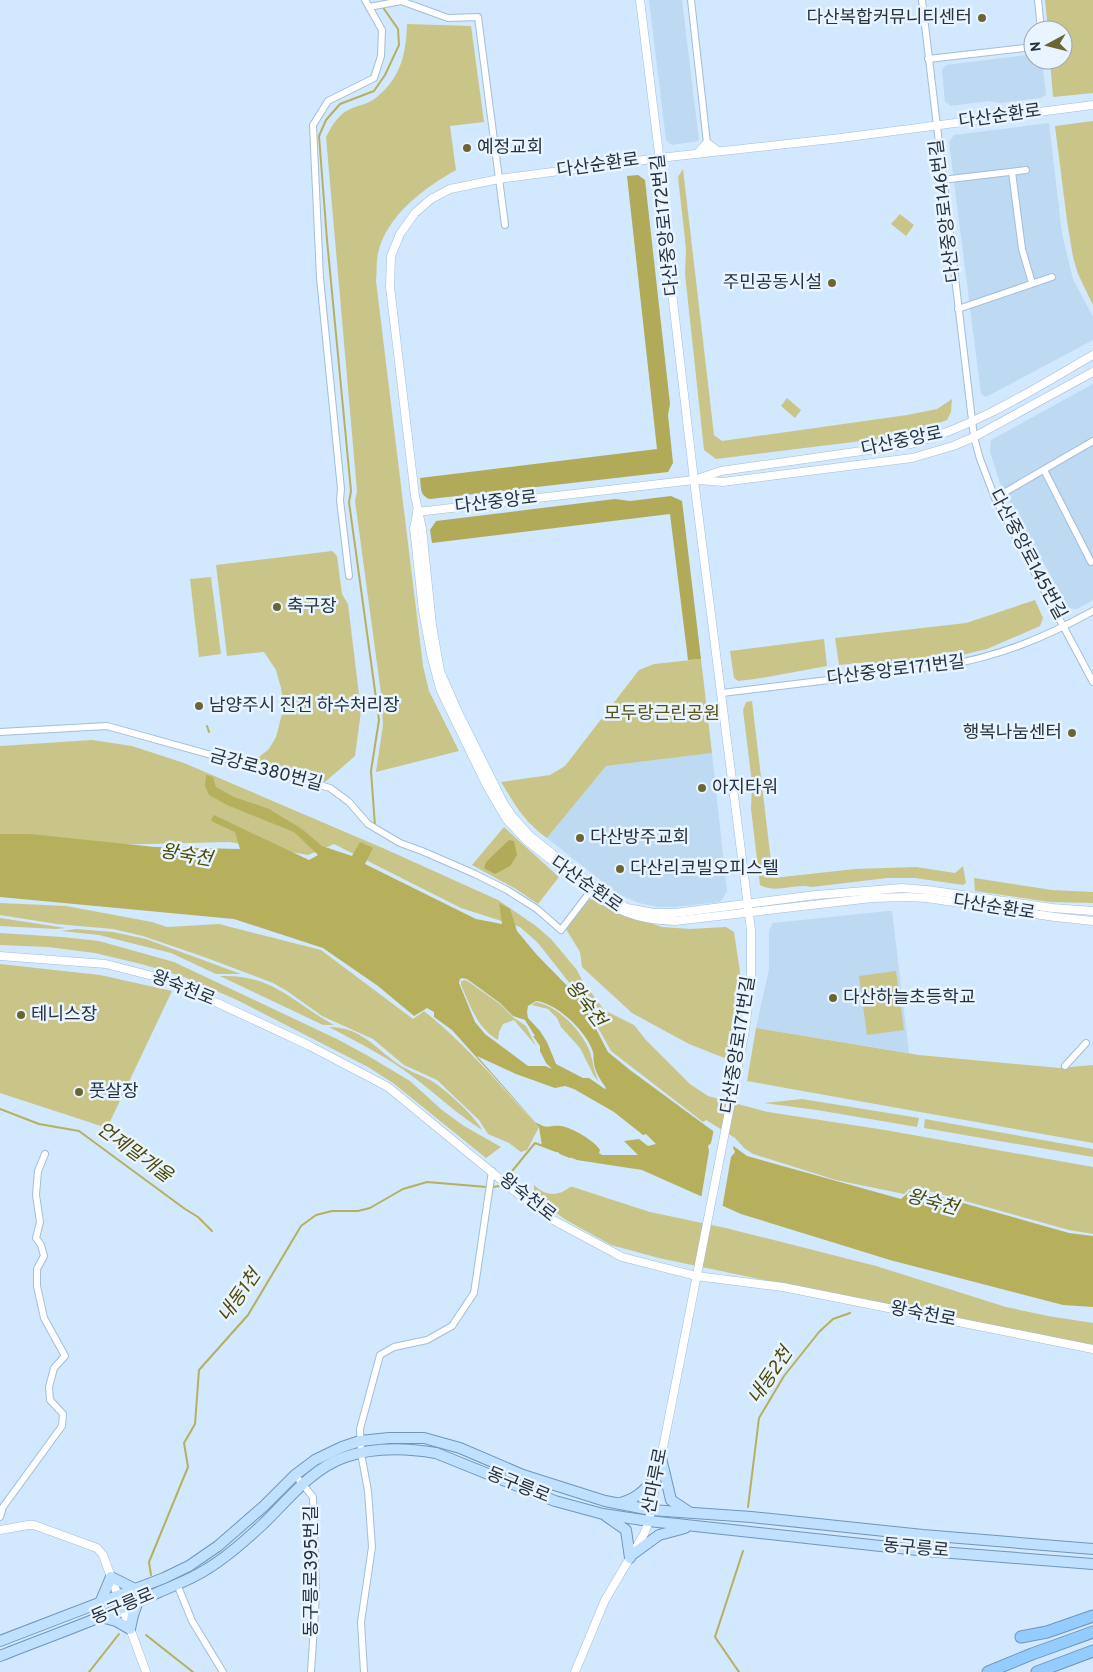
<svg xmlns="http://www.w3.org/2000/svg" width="1093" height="1672" viewBox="0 0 1093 1672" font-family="Overpass,'Noto Sans KR',sans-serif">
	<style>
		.built { fill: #bed9f2 }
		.green { fill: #c9c588 }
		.forest { fill: #b1aa58 }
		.water { fill: #b6b05d; fill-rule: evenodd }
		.pier { fill: #d1e8fe }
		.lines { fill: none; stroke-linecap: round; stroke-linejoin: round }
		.stream { stroke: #b6b05d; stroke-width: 2 }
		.minor-casing { stroke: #a2bed9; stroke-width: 8 }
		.tertiary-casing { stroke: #a2bed9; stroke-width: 9 }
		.primary-casing { stroke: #6e96bb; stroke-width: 12 }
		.motorway-casing { stroke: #6e96bb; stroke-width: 13 }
		.minor { stroke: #fff; stroke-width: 6 }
		.tertiary { stroke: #fff; stroke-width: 8 }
		.primary { stroke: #bfe0ff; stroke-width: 10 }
		.motorway { stroke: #94ccff; stroke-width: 11 }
		.poi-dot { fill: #6a6633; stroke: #e8f4ff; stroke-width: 2 }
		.labels { text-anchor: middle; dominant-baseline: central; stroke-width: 5; stroke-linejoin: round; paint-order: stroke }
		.poi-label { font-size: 18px; fill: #27323c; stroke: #e8f4ff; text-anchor: start }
		.street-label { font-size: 18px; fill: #27323c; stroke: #e8f4ff }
		.park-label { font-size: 18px; fill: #575213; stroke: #e8f4ff }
		.water-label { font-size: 19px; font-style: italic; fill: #4e4905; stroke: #e8f4ff }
	</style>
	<rect width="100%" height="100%" fill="#d1e8fe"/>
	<!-- built -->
	<g class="built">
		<polygon points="649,0 682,0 699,141 672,145 666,140"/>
		<polygon points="1033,54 1033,60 1042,60 1046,95 1040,98 1000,103 988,101 951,106 945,102 942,70 946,65"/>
		<polygon points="1049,123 1062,234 1073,279 1093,317 1093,340 986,397 981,394 949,142 954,135"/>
		<polygon points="1093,384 1093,600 1077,609 1068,608 1000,483 990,452 991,440"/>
		<polygon points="712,753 727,892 720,902 674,907 659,907 639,903 618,894 547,838 606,766"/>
		<polygon points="888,911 892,911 909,1053 756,1028 769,969 769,930 773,923"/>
	</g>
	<!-- green -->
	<g class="green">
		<polygon points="1045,0 1093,0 1093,93 1053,97 1050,60 1063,60 1063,30 1048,30"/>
		<path d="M407 24 471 26 484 122 450 126 456 170C424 188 387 215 378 253 376 262 377 272 376 281L423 666 429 691 459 751 376 772 383 725 381 693 355 501 357 491 326 137C333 123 340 112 355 107 361 105 368 103 373 100 400 80 406 56 407 24Z"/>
		<polygon points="1093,121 1093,305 1078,274 1073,257 1067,221 1055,126"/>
		<polygon points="683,169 714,435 722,441 907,415 937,409 952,399 951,412 947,420 920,430 894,437 716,459 704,450 685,274 686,249 678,177"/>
		<polygon points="900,214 914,225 906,236 891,224"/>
		<polygon points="787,398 801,410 795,418 781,406"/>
		<polygon points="332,551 337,556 342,594 348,604 361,711 355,756 325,782 254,761 269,749 276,737 284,706 281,688 276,670 264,652 227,656 216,565"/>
		<polygon points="211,577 221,654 199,657 190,579"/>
		<polygon points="1035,600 1043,618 1040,626 987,649 962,655 885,665 868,662 839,665 835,638 966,623"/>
		<path d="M824 639 827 666C797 671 769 678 738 681L734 678 730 651Z"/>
		<path d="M701 659 712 753 606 766 547 838C524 822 515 805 501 782L550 775 565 766 639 670 654 664Z"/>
		<path d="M752 701 773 878 855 869 916 867 955 873 963 866 966 883 963 885 915 878H887L812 887C794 883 776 894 760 885L751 809 752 783 743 710 746 702Z"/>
		<polygon points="92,740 132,746 184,763 385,849 498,900 536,926 551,939 577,970 582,980 604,1010 634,1025 646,1040 690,1084 708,1096 768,1112 885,1130 1093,1167 1093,1234 1069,1230 933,1192 909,1189 904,1194 836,1180 753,1154 744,1148 735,1138 706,1120 703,1122 611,1051 582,999 538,943 520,927 461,908 334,844 308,855 229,842 106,845 0,836 0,746"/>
		<polygon points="504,827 559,877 538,904 516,889 472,865"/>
		<polygon points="974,878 1052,890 1093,892 1093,903 1050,902 975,891"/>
		<polygon points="593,899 617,912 662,927 690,929 726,927 734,932 740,972 727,1059 689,1044 632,1013 582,967 580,952 566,929 589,900"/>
		<path d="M0 903 66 906 152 922 167 927 219 924 321 950 413 1019 424 1011C467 1045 502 1088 539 1127L527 1150 521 1152 509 1143 488 1134 479 1120 437 1080 404 1065 373 1039 322 1016 287 991 273 983 207 958 143 936 113 929 57 924 0 915Z"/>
		<polygon points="0,918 66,928 56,929 0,926"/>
		<polygon points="76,929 113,932 146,939 241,974 216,974 171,953 99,935 61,931"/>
		<polygon points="0,933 62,937 99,941 174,962 339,1040 370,1057 410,1081 442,1110 464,1126 501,1147 486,1158 393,1083 368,1067 237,1000 184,977 145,965 95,953 48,947 0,945"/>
		<polygon points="0,964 100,975 172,991 107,1128 0,1093"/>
		<polygon points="896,971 904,1030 867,1035 859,976"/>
		<path d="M220 976C273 974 292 1002 334 1025H323Z"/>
		<path d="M466 980 500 1004 514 1018 526 1026 536 1046 514 1020 503 1024 499 1032 498 1040C477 1028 470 1005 461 985V981Z"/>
		<path d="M536 1002C557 1005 583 1032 590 1052 593 1062 594 1072 599 1082L594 1076 580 1048 561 1027 557 1018 548 1009 532 1005Z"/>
		<path d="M329 1027C361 1027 375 1048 398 1064 408 1071 419 1074 430 1080 443 1087 476 1117 482 1130 457 1114 436 1094 412 1076 386 1056 357 1042 329 1027Z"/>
		<polygon points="756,1028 919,1055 1060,1068 1093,1065 1093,1143 747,1081"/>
		<polygon points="802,1099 919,1118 917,1127 817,1110 764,1103"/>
		<polygon points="925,1119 1093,1149 1093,1157 924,1128"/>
		<path d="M534 1185C545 1196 558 1197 570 1187H573L650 1212 726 1228 876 1266 1006 1307 1048 1316 1093 1323V1346L783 1284 659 1258 611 1245 566 1220 527 1192 534 1190Z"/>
	</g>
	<!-- forest -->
	<g class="forest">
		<path d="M638 175 645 180 670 404 668 415 673 463 668 472 430 499C420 496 421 488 420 478L657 449 627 176Z"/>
		<polygon points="671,496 682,501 701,659 688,660 670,514 432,543 430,530 436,521 615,499 630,501"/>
		<polygon points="509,840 514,841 517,855 510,866 495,874 484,868 486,862"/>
	</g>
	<!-- water -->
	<path class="water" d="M206 775 213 777 216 787 234 797 269 809 302 829 322 846 352 856 360 842 373 848 365 864 476 919 502 924 499 903 510 909 517 931 537 955 581 1000 608 1052 630 1070 747 1156 901 1199 911 1190 931 1194 1069 1233 1093 1236V1307L1063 1305 890 1260 741 1214 642 1170 577 1160 542 1146 539 1127 452 1030 434 1017V1012L427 1008 414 1016 378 986 323 948 234 919 0 897V834H30L155 847 240 849 235 832 213 822 211 820 214 815 309 860 318 855 294 832 227 805 209 795 205 786ZM462 978 467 979 500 1003 513 1016 525 1020 535 1036H533L540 1046V1051L546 1063 552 1069 545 1066H528L485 1034 475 1022 459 983 460 979ZM536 1001C557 1003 587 1032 593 1052 594 1055 593 1060 594 1063 595 1073 601 1080 606 1088L605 1089 589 1078H583L556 1064 547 1042 540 1031 528 1018 527 1012 528 1006ZM477 1056 516 1074 555 1088 565 1086 574 1089 614 1112 643 1135 646 1134 656 1144 648 1146 639 1139 624 1141 638 1155H602L599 1153 600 1150C595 1141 571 1127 561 1126 547 1125 549 1130 535 1122Z"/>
	<!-- pier -->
	<polygon class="pier" points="714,1129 734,1144 733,1148 735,1152 731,1157 722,1209 701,1199 709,1151 708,1146 711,1143"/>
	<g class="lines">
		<!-- stream -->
		<g class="stream">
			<polyline points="207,726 209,732"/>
			<polyline points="375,826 371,771 379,720 349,502 351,491 327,240 319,136 326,120 340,104 374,91 385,75 399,45 398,29 382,6"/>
			<polyline points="0,1109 39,1124 79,1131 185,1209 198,1217 212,1231"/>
			<polyline points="560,1153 570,1157"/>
			<polyline points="508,1176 535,1143 556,1151"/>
			<polyline points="492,1187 500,1186"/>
			<polyline points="748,1507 759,1418 784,1376 819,1332 833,1319 850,1313"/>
			<polyline points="151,1575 149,1562 188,1467 184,1443 195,1424 199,1370 248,1315 301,1226 316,1215 332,1211 358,1211 370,1208 403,1189 427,1182 487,1187"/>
			<polyline points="146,1635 193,1672"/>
			<polyline points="89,1672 119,1634"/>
			<polyline points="739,1672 715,1637 743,1551"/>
		</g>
		<!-- minor casing -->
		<g class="minor-casing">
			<g id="minor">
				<polyline points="691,0 707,143"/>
				<polyline points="922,0 974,437 980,459 995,498 1093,682"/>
				<polyline points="1038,0 1041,30"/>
				<polyline points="369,7 401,1 448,18 478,17 505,225"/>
				<polyline points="928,59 1033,47"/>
				<polyline points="1012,172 1022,249 1032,283"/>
				<polyline points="942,180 1026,170"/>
				<polyline points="958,309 1052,277"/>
				<polyline points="1044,470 1091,562"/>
				<polyline points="995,498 1093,441"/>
				<polyline points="349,576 340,500 341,489 320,278 313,125 328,101 374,78 381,56 382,30 365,0"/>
				<path d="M722 693 943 666C1000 656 1042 639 1093 611"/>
				<polyline points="0,732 107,726 330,788 349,802 368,824 400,843 422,851 475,874 507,890 537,909 561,930 593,888"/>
				<polyline points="1065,1066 1086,1043"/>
				<polyline points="295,1475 313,1497 316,1595 311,1672"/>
				<polyline points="0,1517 3,1507 62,1426 63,1414 50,1400 49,1387 54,1368 65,1356 44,1318 37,1286 37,1269 44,1256 41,1245 36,1238 40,1222 36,1195 38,1171 45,1154"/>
				<polyline points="177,1584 192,1621 223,1672"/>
				<polyline points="364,1672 361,1622 372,1547 368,1491 361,1453 360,1429 380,1355 394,1347 427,1340 452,1326 474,1293 492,1171"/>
			</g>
		</g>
		<!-- tertiary casing -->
		<g class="tertiary-casing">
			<g id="tertiary">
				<polyline points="640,0 662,178 666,241 694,480 751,930 751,979 745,1030 660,1463"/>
				<polyline points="1093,105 841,138 659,158 499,179 450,189 431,199 415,213 400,234 391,256 390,287 415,496 422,529 432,625 440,671 458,712 504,804 512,816 530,836 603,894 627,908 654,913 675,913 816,895 902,888 927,890 1052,908 1093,911"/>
				<polyline points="698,153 707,143 718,151"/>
				<polyline points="698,480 723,482 912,458 953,446 974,437 1093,372"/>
				<path d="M417 512 694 480 721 471 911 444C977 426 1034 389 1093 355"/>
				<polyline points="417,514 414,528 423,611 431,654 440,689 487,786 507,820 526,840 570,875"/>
				<path d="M601 899C624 915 647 920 675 921L872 898 907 897 927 898 1055 917 1093 921"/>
				<polyline points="0,956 106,964 168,980 308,1045 388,1087 522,1197 553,1220 622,1257 696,1276 783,1287 1093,1349"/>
				<polyline points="0,1530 28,1525 34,1525 97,1548 103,1555 146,1672"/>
				<polyline points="575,1672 605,1600 644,1534 649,1521 657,1476"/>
			</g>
		</g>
		<!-- primary casing -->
		<g class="primary-casing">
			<g id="primary">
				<polyline points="661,1458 671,1500 689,1512"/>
				<path d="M620 1503C638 1499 646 1488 658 1475"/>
				<polyline points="606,1516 626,1530 630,1558"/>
				<polyline points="633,1554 659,1535 685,1528"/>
				<polyline points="100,1603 111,1577 135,1589"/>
				<polyline points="101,1617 116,1621 130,1629 133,1615 138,1601"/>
				<polyline points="0,1641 164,1578 189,1566 218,1546 264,1506 295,1475 315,1460 342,1447 360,1441 389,1438 424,1438 460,1448 523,1475 605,1501 651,1510 751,1517 923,1535 1093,1549"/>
				<path d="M0 1656C53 1635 107 1616 159 1592 175 1585 192 1579 207 1569 227 1557 246 1540 263 1524 288 1500 311 1469 345 1457 373 1447 407 1448 436 1453L555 1501 603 1514 649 1521 927 1551 1093 1564"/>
			</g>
		</g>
		<!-- motorway casing -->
		<g class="motorway-casing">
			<g id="motorway">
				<polyline points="1021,1637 1047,1632 1093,1616"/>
				<polyline points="988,1672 1032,1654 1093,1632"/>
				<polyline points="1037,1672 1093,1651"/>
			</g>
		</g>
		<!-- minor -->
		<use href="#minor" class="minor"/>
		<!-- tertiary -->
		<use href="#tertiary" class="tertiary"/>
		<!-- primary -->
		<use href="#primary" class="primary"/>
		<!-- motorway -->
		<use href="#motorway" class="motorway"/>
	</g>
	<!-- markers -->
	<g class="poi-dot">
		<circle cx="982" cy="18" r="5"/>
		<circle cx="467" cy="148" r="5"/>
		<circle cx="832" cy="283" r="5"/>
		<circle cx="277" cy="607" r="5"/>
		<circle cx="199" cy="706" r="5"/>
		<circle cx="1072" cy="733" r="5"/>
		<circle cx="702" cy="788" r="5"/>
		<circle cx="580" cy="838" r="5"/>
		<circle cx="620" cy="869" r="5"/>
		<circle cx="833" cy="998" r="5"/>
		<circle cx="21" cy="1015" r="5"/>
		<circle cx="79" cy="1092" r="5"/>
	</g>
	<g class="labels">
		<!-- poi labels -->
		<g class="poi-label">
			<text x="972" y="18" text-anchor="end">다산복합커뮤니티센터</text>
			<text x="477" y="148">예정교회</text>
			<text x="822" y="283" text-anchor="end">주민공동시설</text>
			<text x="287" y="607">축구장</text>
			<text x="209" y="706">남양주시 진건 하수처리장</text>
			<text x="1062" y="733" text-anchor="end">행복나눔센터</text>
			<text x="712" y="788">아지타워</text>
			<text x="590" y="838">다산방주교회</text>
			<text x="630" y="869">다산리코빌오피스텔</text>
			<text x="843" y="998">다산하늘초등학교</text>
			<text x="31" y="1015">테니스장</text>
			<text x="89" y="1092">풋살장</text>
		</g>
		<!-- street labels -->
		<g class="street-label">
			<text transform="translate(1000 117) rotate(-8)">다산순환로</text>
			<text transform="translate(598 166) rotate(-8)">다산순환로</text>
			<text transform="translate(946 211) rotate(-97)">다산중앙로146번길</text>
			<text transform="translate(666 225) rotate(-96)">다산중앙로172번길</text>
			<text transform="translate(902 442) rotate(-12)">다산중앙로</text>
			<text transform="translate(496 503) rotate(-7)">다산중앙로</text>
			<text transform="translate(1027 555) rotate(62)">다산중앙로145번길</text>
			<text transform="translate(896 671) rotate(-7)">다산중앙로171번길</text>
			<text transform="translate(266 771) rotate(15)">금강로380번길</text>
			<text transform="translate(586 885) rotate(35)">다산순환로</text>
			<text transform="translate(994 908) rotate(9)">다산순환로</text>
			<text transform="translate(183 989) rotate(22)">왕숙천로</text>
			<text transform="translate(739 1045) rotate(-81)">다산중앙로171번길</text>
			<text transform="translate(527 1198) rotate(38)">왕숙천로</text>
			<text transform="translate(923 1315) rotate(11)">왕숙천로</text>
			<text transform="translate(656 1481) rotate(-79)">산마루로</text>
			<text transform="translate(518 1486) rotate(22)">동구릉로</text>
			<text transform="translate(916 1549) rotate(5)">동구릉로</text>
			<text transform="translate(312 1571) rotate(-90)">동구릉로395번길</text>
			<text transform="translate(123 1607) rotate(-23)">동구릉로</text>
		</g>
		<!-- park labels -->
		<g class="park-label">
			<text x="662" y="714">모두랑근린공원</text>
		</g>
		<!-- water labels -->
		<g class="water-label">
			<text transform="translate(186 856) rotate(10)">왕숙천</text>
			<text transform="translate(585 1004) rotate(53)">왕숙천</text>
			<text transform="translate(134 1153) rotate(36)">언제말개울</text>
			<text transform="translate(932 1203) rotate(15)">왕숙천</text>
			<text transform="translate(240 1296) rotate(-55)">내동1천</text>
			<text transform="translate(771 1376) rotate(-56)">내동2천</text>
		</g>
	</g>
	<!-- north arrow -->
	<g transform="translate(1048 45) rotate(263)"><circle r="24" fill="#e8f4ff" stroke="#9ba6b1"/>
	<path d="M0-4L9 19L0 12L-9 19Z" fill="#6a6633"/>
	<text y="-8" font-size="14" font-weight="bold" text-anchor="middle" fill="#27323c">N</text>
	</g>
</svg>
